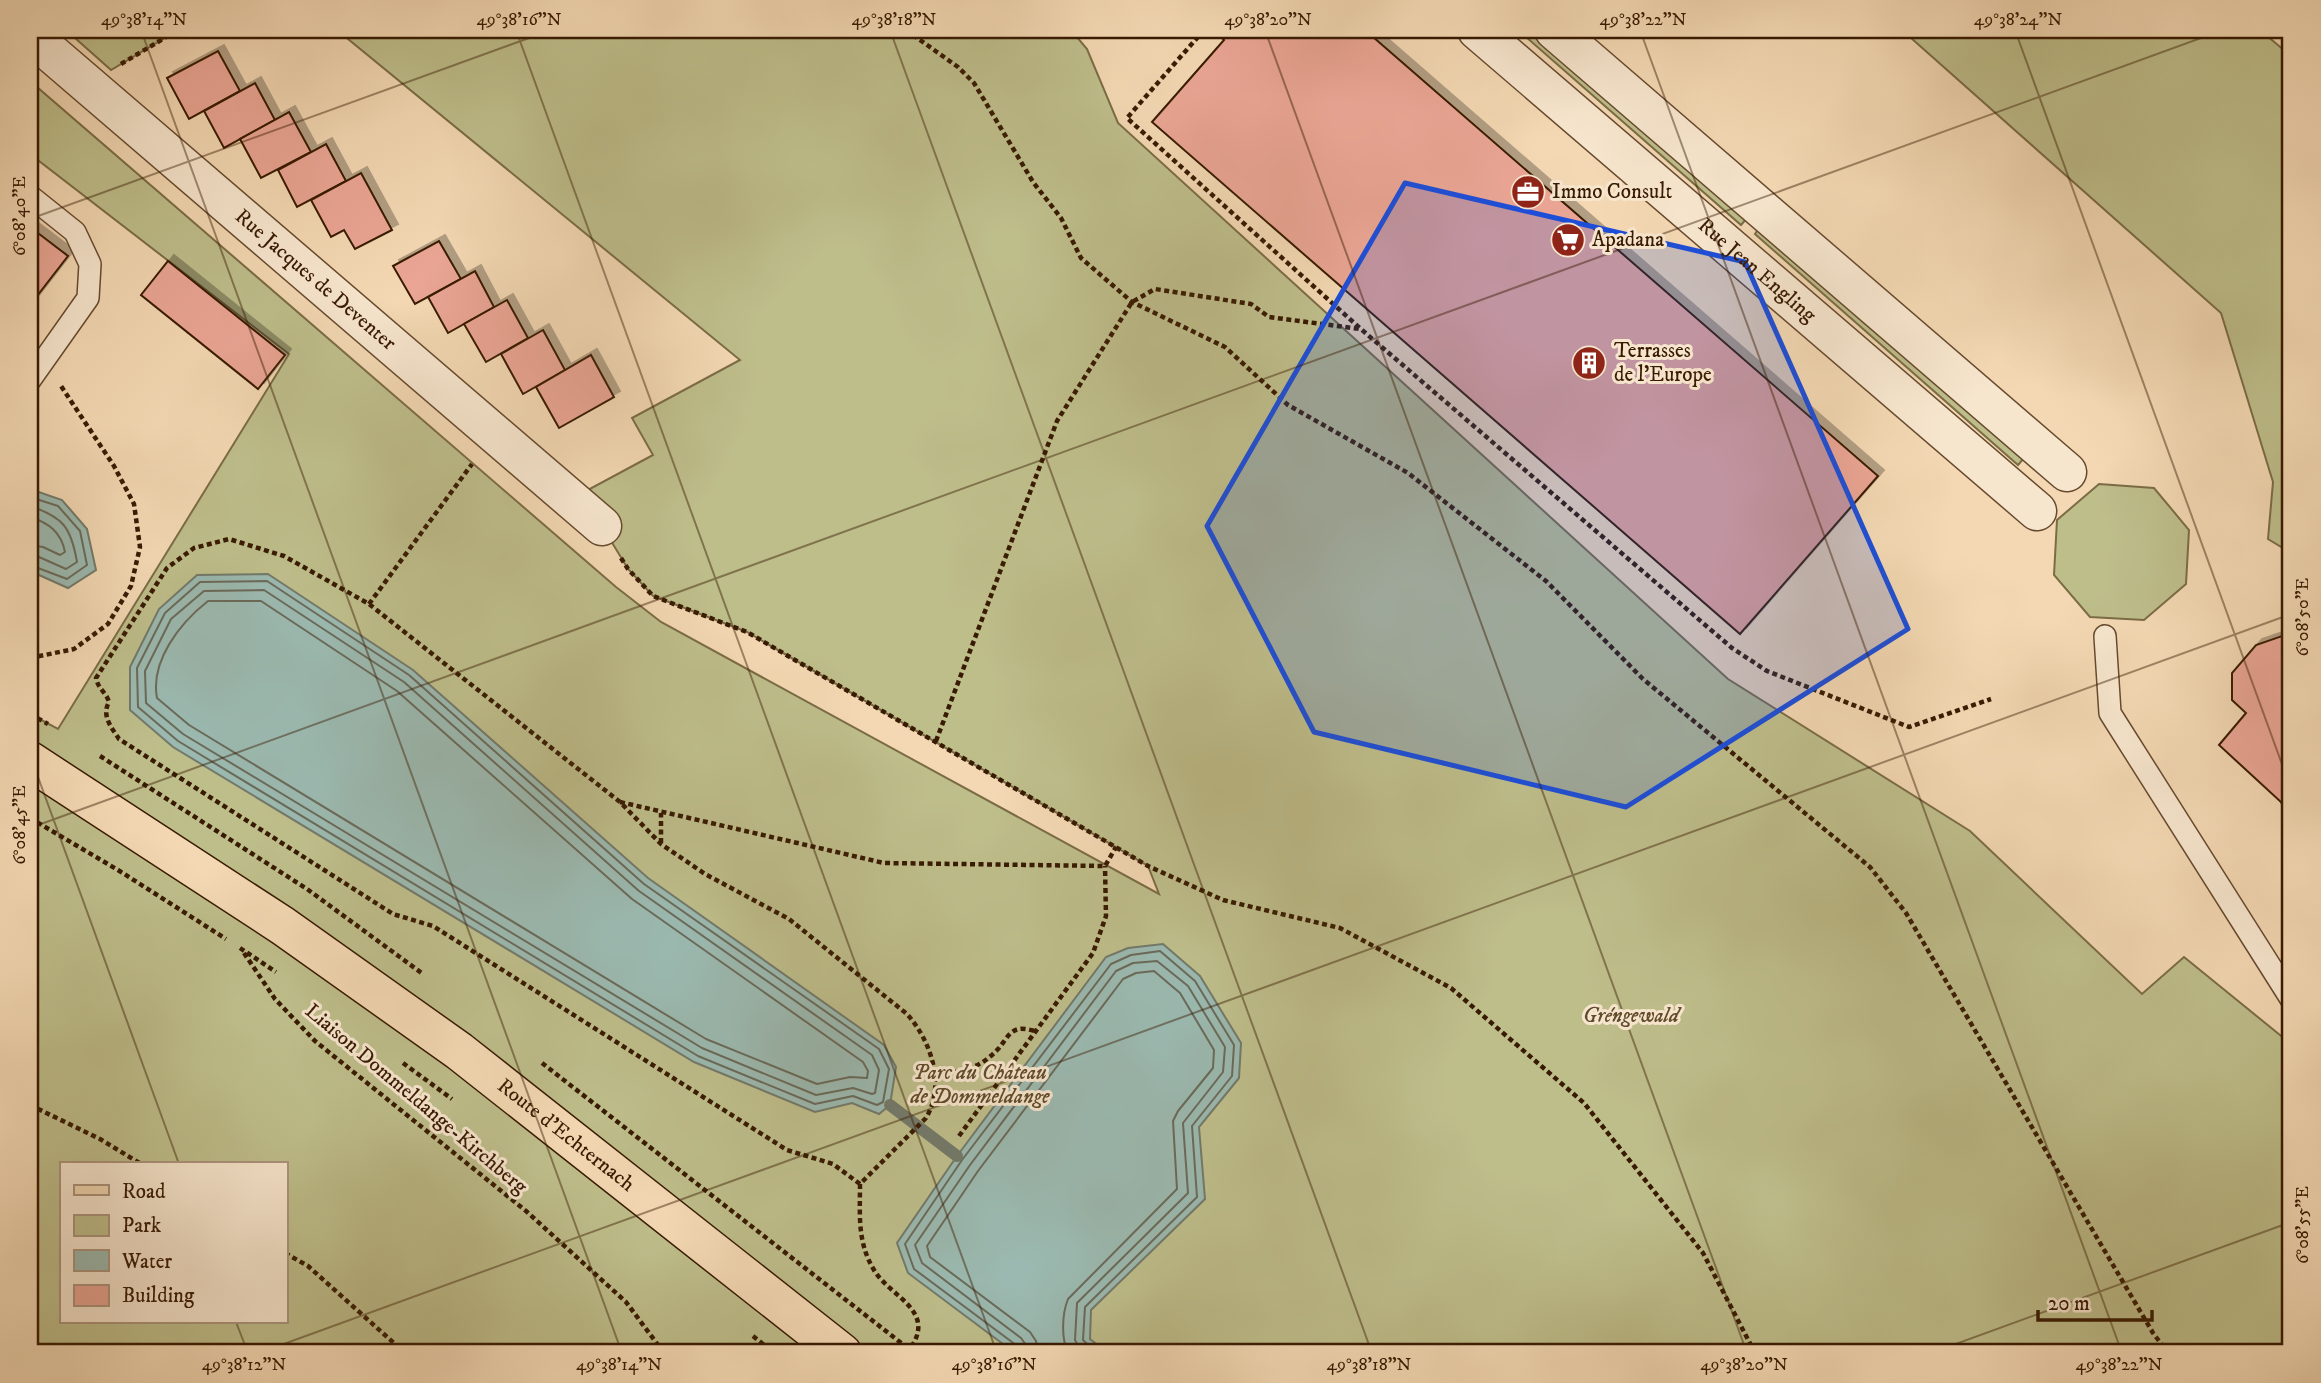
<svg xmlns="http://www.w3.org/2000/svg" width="2321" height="1383" viewBox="0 0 2321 1383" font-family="'IM FELL DW Pica',serif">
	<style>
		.green { fill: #bebe8b; stroke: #7b6c46; stroke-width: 2; fill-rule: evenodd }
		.water { fill: #9bb9b0; stroke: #73796a; stroke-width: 2 }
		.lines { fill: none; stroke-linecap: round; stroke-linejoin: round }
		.shore { stroke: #6a6a59; stroke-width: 2 }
		.stream { stroke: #73796a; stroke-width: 12 }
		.building { fill: #eaa594; stroke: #381a02; stroke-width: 2; filter: url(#shadow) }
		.lane-casing { stroke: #674a2e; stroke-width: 24 }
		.street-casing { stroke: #674a2e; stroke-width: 41 }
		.primary-casing { stroke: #381a02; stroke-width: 41 }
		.path { stroke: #381a02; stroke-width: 4.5; stroke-dasharray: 5 3.5; stroke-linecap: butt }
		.lane { stroke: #f7e6ce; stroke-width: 21 }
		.street { stroke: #f7e6ce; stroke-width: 38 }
		.primary { stroke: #f3d8b3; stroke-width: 38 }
		.marked { fill: #1d4ed8; fill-opacity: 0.2; stroke: #1d4ed8; stroke-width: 5; stroke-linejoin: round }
		.ticks { fill: none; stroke: #381a02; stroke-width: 2; stroke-opacity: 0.45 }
		.labels { text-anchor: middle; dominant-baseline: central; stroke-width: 6; stroke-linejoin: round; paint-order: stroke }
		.poi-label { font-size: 21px; fill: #381a02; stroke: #f7e6ce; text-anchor: start }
		.street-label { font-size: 21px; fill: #381a02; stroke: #f7e6ce }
		.park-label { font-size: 21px; font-style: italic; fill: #604b2b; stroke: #f7e6ce }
		.neatline { fill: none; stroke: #381a02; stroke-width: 2.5 }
		.ticks-label { font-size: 18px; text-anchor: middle; fill: #381a02 }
	</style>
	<defs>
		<filter id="shadow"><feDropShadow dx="6" dy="-6" stdDeviation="0" flood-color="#0004"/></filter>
	</defs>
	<rect width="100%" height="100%" fill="#f3d8b3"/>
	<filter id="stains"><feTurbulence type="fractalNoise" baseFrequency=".00286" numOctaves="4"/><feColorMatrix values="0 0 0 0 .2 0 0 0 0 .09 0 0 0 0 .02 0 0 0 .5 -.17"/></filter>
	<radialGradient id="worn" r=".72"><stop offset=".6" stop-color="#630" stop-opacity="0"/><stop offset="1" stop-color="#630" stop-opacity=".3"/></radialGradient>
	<!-- green -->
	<g class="green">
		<polygon points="66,30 178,30 111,70"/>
		<path d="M337 30H1071L1087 49 1118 123 1728 679 1970 831 2142 994 2184 957 2291 1044V1353H30V714L58 729 289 354 30 154V81L616 587 661 622 1159 894 1148 866 747 632 653 596 628 569 602 526 586 491 653 455 632 418 740 360ZM61 1164H285V1322H61Z"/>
		<polygon points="1518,30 1531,30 1747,218 1741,225"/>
		<polygon points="1902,30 2260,30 2291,56 2291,553 2268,539 2273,482 2221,313"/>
		<polygon points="1759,228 2024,458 2018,465 1755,234"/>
		<polygon points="2099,484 2154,488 2189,530 2186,584 2144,620 2090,617 2054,575 2057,520"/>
	</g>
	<!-- water -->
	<g class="water">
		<polygon points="30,489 62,500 87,529 96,570 68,588 30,571"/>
		<polygon points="268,574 413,670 648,878 884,1045 896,1067 890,1105 879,1114 852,1103 815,1112 694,1062 173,747 130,710 130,667 159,609 197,575"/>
		<polygon points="1163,944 1200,976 1241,1043 1239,1078 1199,1127 1205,1199 1091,1310 1090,1339 1108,1353 1015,1353 908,1273 897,1243 957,1156 1106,957 1128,948"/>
	</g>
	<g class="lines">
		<!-- shore -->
		<g class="shore">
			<polyline points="30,497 58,506 80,531 87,565 67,579 30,565"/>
			<path d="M30 506C63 517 71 527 77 562L66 569 39 557 30 556"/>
			<path d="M30 517C49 523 61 532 65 552L60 555 43 547 30 545"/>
			<polygon points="267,581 409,675 644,884 879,1049 889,1069 883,1102 877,1105 853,1096 815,1104 698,1056 178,741 138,707 137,668 165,613 200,582"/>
			<polygon points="264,590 404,682 639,891 872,1055 879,1070 875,1093 872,1094 853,1088 816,1095 702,1048 183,734 146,703 145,671 171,619 204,591"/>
			<path d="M261 601 397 691 632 899 863 1062 868 1071 867 1078 850 1077 817 1084 706 1039 189 725 157 698C150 661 180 623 208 601Z"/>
			<polyline points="1019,1353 1016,1345 914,1269 905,1244 962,1160 1111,964 1131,955 1160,951 1195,981 1234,1045 1232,1076 1192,1126 1197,1197 1085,1307 1083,1340 1097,1353"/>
			<polyline points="1027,1353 1026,1345 1021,1338 922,1263 915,1245 970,1165 1116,971 1133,963 1157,961 1188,986 1225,1047 1223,1072 1183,1123 1188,1193 1077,1303 1075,1340 1082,1353"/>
			<path d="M1038 1353 1036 1341 1030 1332 930 1257 927 1246 978 1171 1123 979 1136 973 1154 971 1180 993 1214 1050 1213 1068 1178 1111 1173 1121 1177 1189 1068 1299C1062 1314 1061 1338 1068 1353"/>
		</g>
		<!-- stream -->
		<polyline class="stream" points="890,1105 957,1156"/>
	</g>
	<!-- building -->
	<g class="building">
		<polygon points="1218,30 1365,30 1878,476 1740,634 1152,122 1224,40 1216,32"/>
		<polygon points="218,51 240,91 189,119 167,78"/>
		<polygon points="255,83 275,120 224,148 204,111"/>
		<polygon points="289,112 311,152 261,178 240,139"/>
		<polygon points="326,144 346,181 297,207 278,170"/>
		<polygon points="361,173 392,230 355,249 344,230 331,237 311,200"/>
		<polygon points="30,227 68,256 30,305"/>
		<polygon points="439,241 461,279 415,304 393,266"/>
		<polygon points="168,261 285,355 258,389 141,295"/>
		<polygon points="475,271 494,307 448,333 428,297"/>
		<polygon points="507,300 528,338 486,362 464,324"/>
		<polygon points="543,330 565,370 523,394 501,354"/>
		<polygon points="591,355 614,397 559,428 536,387"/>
		<polygon points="2288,634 2291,637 2291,827 2281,802 2219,745 2246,713 2232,700 2232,673 2256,645"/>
	</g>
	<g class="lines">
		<!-- lane casing -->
		<g class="lane-casing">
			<g id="lane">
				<polyline points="30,196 75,232 90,264 88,298 30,380"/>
				<polyline points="2105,636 2110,713 2291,999"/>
			</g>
		</g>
		<!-- street casing -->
		<g class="street-casing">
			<g id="street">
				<path id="s1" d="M1477 30 2037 511"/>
				<polyline points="1554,30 2067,472"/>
				<path id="s2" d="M30 35 602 526"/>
			</g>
		</g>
		<!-- primary casing -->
		<g class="primary-casing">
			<g id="primary">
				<path id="s3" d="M30 761 283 926 459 1051 842 1353"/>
			</g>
		</g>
		<!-- path -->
		<g class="path">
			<polyline points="906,30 958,67 974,83 1033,182 1061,218 1081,258 1132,302 1225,347 1288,405 1408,473 1546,581 1643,679 1870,867 1906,913 2153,1333 2168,1353"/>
			<polyline points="1204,30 1127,118 1362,330 1732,648 1767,671 1909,727 1991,699"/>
			<polyline points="121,64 178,30"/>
			<polyline points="621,558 628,569 653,596 747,632 1148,866 1223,900 1340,928 1451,988 1584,1103 1703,1253 1755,1353"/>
			<polyline points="369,604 472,464"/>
			<polyline points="30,658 74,649 108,624 131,586 140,547 134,504 114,466 61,386"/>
			<polyline points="30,714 48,724"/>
			<polyline points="936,741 1057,421 1132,302 1155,289 1251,304 1269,317 1360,329"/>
			<polyline points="100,756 307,889 423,974"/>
			<polyline points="620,802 884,863 1105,866 1116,847"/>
			<polyline points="30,818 118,870 226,939"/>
			<polyline points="661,843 661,813"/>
			<polyline points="240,948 276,972"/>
			<polyline points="244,953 275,999 315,1041 526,1211 626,1302 664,1353"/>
			<polyline points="403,1063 452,1099"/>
			<polyline points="542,1063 914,1353"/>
			<path d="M934 1071C959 1075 981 1068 999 1048 1005 1041 1009 1031 1019 1029 1023 1028 1031 1030 1035 1031"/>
			<polyline points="30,1105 100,1139 141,1164"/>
			<polyline points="959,1136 1093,953 1106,916 1105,866"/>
			<path d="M860 1184 833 1164 787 1150 433 926 393 914 119 739C112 728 101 716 109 702 106 692 98 689 96 678L167 568 194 548 229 539 284 556 369 604 620 802 661 844 705 874 789 919 907 1014C931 1041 946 1085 926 1118L860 1184C860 1215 857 1242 874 1270 891 1298 937 1310 910 1349"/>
			<polyline points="285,1253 308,1266 405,1353"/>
			<polyline points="753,1336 774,1353"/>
		</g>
		<!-- lane -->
		<use href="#lane" class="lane"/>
		<!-- street -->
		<use href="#street" class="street"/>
		<!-- primary -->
		<use href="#primary" class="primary"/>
	</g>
	<!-- marked area -->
	<path class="marked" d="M1405 183 1745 262 1908 629 1626 807 1314 732 1207 526Z"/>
	<!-- ticks -->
	<path class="ticks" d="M141 30 622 1353M516 30 997 1353M890 30 1372 1353M1265 30 1747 1353M1640 30 2122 1353M2015 30 2291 789M30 219 551 30M30 755 179 1164M30 828 2223 30M236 1322 248 1353M259 1353 2291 614M1931 1353 2291 1222"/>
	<!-- icons -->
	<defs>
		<g id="office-disc" transform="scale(1.75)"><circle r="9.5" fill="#8f2418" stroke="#f7e6ce"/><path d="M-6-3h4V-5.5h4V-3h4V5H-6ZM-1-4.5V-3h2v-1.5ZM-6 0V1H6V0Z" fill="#fff"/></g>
		<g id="supermarket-disc" transform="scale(1.75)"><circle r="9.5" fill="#8f2418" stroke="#f7e6ce"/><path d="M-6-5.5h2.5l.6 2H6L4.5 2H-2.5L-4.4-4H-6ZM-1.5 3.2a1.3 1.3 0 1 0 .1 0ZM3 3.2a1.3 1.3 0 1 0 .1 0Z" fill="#fff"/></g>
		<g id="building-disc" transform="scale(1.75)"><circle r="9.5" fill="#8f2418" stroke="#f7e6ce"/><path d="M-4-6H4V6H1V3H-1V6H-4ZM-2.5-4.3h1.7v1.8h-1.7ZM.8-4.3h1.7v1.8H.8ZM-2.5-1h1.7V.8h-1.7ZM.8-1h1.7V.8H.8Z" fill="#fff"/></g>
	</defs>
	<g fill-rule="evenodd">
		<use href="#office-disc" x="1528" y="192"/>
		<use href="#supermarket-disc" x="1568" y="240"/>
		<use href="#building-disc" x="1589" y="363"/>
	</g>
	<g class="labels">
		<!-- poi labels -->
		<g class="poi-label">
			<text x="1552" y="192">Immo Consult</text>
			<text x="1592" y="240">Apadana</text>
			<text x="1614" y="351">Terrasses<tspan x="1614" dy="24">de l'Europe</tspan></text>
		</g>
		<!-- street labels -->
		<g class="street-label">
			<text stroke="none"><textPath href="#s1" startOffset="369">Rue Jean Engling</textPath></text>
			<text stroke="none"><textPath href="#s2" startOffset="376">Rue Jacques de Deventer</textPath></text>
			<text transform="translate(416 1099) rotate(40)">Liaison Dommeldange-Kirchberg</text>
			<text stroke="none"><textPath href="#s3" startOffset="654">Route d'Echternach</textPath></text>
		</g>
		<!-- park labels -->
		<g class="park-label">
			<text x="1631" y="1016">Gréngewald</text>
			<text x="980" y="1073">Parc du Château<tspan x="980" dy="24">de Dommeldange</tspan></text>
		</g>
	</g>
	<!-- margin -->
	<rect width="2321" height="1383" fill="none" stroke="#f3d8b3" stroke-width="77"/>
	<!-- legend -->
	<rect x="60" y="1162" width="228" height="161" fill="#f7e6ce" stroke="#ab947c" stroke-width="2"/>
	<rect x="74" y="1185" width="35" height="10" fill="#f3d8b3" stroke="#ab947c" stroke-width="2"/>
	<text x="122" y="1198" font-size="21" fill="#381a02">Road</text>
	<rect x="74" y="1215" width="35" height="21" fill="#bebe8b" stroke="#ab947c" stroke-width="2"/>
	<text x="122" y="1232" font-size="21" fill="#381a02">Park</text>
	<rect x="74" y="1250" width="35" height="21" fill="#9bb9b0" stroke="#ab947c" stroke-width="2"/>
	<text x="122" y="1268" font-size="21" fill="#381a02">Water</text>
	<rect x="74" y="1285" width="35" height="21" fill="#eaa594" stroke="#ab947c" stroke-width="2"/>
	<text x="122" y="1302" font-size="21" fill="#381a02">Building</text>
	<!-- scale -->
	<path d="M2038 1310v10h114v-10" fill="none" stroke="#381a02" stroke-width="3.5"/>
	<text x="2048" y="1310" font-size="21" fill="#381a02" stroke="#f7e6ce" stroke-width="5" paint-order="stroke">20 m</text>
	<rect x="38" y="38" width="2244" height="1306" class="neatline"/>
	<g class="ticks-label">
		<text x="144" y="25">49°38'14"N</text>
		<text x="519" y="25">49°38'16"N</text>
		<text x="894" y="25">49°38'18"N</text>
		<text x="1268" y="25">49°38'20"N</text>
		<text x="1643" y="25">49°38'22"N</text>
		<text x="2018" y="25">49°38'24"N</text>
		<text transform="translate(19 216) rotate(-90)" y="6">6°08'40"E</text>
		<text transform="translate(2302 617) rotate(-90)" y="6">6°08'50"E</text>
		<text transform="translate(19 825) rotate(-90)" y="6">6°08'45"E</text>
		<text transform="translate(2302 1225) rotate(-90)" y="6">6°08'55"E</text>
		<text x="244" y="1370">49°38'12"N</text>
		<text x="619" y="1370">49°38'14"N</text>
		<text x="994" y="1370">49°38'16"N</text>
		<text x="1369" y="1370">49°38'18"N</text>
		<text x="1744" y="1370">49°38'20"N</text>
		<text x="2119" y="1370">49°38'22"N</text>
	</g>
	<rect width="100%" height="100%" filter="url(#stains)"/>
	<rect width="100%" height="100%" fill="url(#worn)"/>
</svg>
